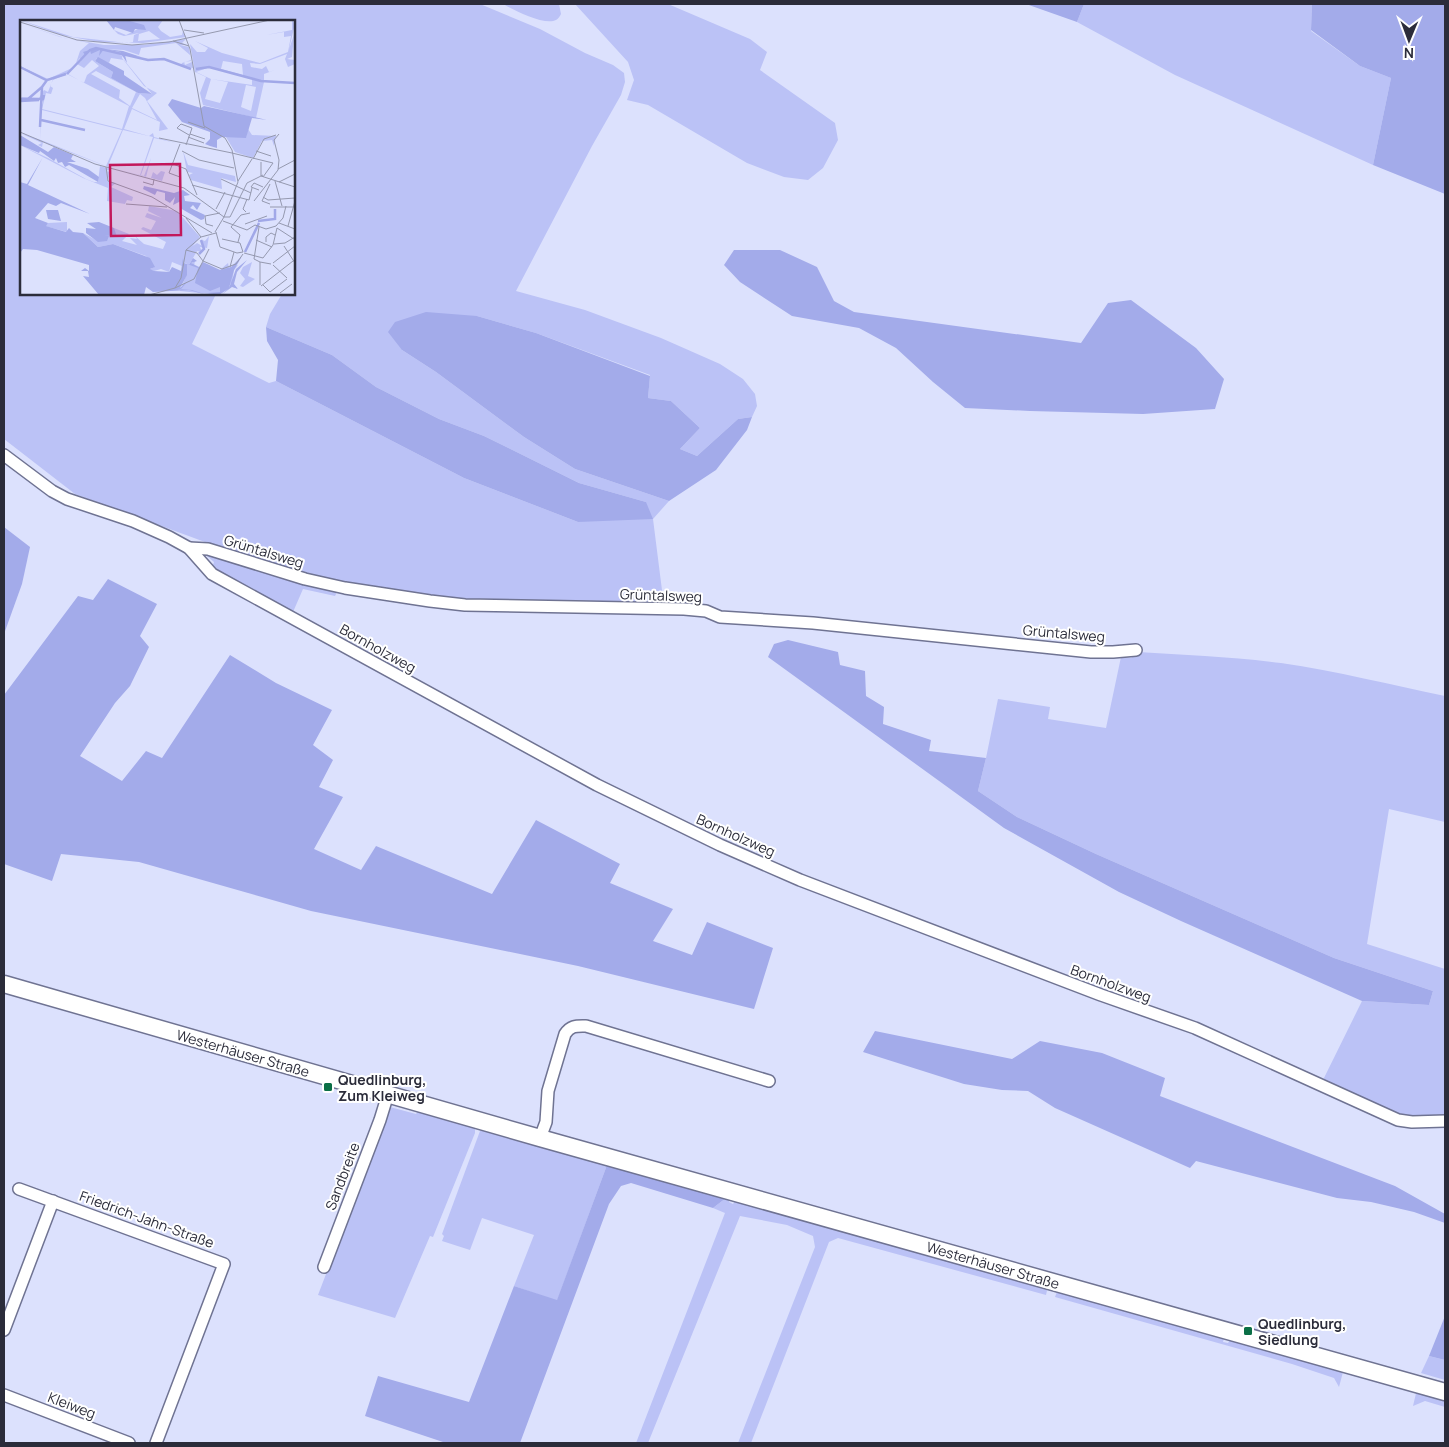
<svg xmlns="http://www.w3.org/2000/svg" width="1449" height="1447" viewBox="0 0 1449 1447" font-family="Manrope,sans-serif">
	<style>
		.green { fill: #bbc2f6; fill-rule: evenodd }
		.forest { fill: #a3abea }
		.lines { fill: none; stroke-linecap: round; stroke-linejoin: round }
		.street-casing { stroke: #6f7392; stroke-width: 14 }
		.secondary-casing { stroke: #6f7392; stroke-width: 19 }
		.street { stroke: #fff; stroke-width: 11 }
		.secondary { stroke: #fff; stroke-width: 16 }
		.poi-dot { fill: #0b6f46; stroke: #fff; stroke-width: 2 }
		.labels { text-anchor: middle; dominant-baseline: central; stroke-width: 4; stroke-linejoin: round; paint-order: stroke }
		.street-label { font-size: 14px; fill: #2b2c3a; stroke: #fff }
		.poi-label { font-size: 14px; font-weight: bold; fill: #2b2c3a; stroke: #fff; text-anchor: start }
		.inset-river { fill: none; stroke: #a1a8e8; stroke-width: 2.5 }
		.inset-road { fill: none; stroke: #9599af; stroke-width: 1 }
		.view { fill: #c2185b; fill-opacity: 0.15; stroke: #c2185b; stroke-width: 2.5 }
		.inset-edge { fill: none; stroke: #2b2c3a; stroke-width: 2.5 }
	</style>
	<rect width="100%" height="100%" fill="#dce1fd"/>
	<!-- green -->
	<g class="green">
		<path d="M4 4H480L540 29 585 53 613 65 624 73 625 82 621 95 592 146 516 291 585 310 661 338 720 364 743 379 755 394 757 406 752 417 738 419 697 456 680 449 700 428 671 401 648 398 650 375 536 333 477 316 402 350 436 372 524 437 575 469 669 501 653 519 664 606 468 601 341 583 299 573 213 545 75 494 4 439ZM21 21H294V294H282L270 314 266 327 332 355 376 387 439 419 484 436 579 483 646 502 578 522 464 478 276 381 269 383 192 344 216 294H21Z"/>
		<path d="M503 4H559L561 14C560 16 558 19 556 20 545 26 514 10 503 4Z"/>
		<polygon points="575,4 668,4 750,39 767,52 760,70 835,123 838,140 823,168 808,180 784,177 747,163 648,105 627,100 634,80 628,62"/>
		<polygon points="1084,4 1312,4 1311,31 1360,66 1391,78 1373,165 1175,75 1077,22"/>
		<polygon points="207,554 338,590 335,596 303,589 293,612 216,569 213,565 214,562 207,556"/>
		<path d="M1138 652C1185 655 1234 657 1281 663 1337 671 1391 685 1445 696V822L1389 809 1367 944 1445 969V1117L1409 1118 1394 1116 1323 1080 1362 1001 1429 1005 1433 991 1334 958 1096 854 1017 817 978 791 986 758 998 699 1050 707 1048 719 1106 728 1121 657 1131 658Z"/>
		<polygon points="390,1107 416,1114 419,1110 475,1127 475,1133 433,1237 430,1236 395,1318 318,1295"/>
		<polygon points="484,1128 516,1137 517,1140 524,1142 528,1140 730,1198 729,1202 733,1204 737,1198 1048,1286 1046,1295 838,1238 829,1242 751,1443 738,1443 815,1247 813,1236 787,1225 740,1216 648,1443 636,1443 725,1213 713,1208 726,1198 607,1165 557,1301 514,1286 534,1235 482,1218 470,1250 442,1241 444,1236 442,1234 480,1131"/>
		<polygon points="1058,1289 1224,1338 1223,1342 1228,1343 1230,1340 1343,1372 1339,1387 1334,1378 1292,1364 1055,1297"/>
		<polygon points="1429,1356 1445,1360 1445,1380 1421,1373"/>
		<polygon points="1417,1389 1445,1397 1445,1407 1425,1401 1413,1406"/>
	</g>
	<!-- forest -->
	<g class="forest">
		<polygon points="1026,4 1084,4 1077,22"/>
		<polygon points="1312,4 1445,4 1445,194 1373,165 1391,78 1360,66 1311,30"/>
		<polygon points="734,250 780,250 817,267 834,301 854,312 1081,343 1108,303 1131,300 1196,348 1224,379 1215,409 1143,414 1030,411 965,408 933,382 896,348 859,328 792,316 740,282 724,265"/>
		<polygon points="426,312 477,316 536,333 650,376 648,398 671,401 700,428 680,449 697,456 738,419 752,417 747,430 716,470 669,501 575,469 524,437 436,372 402,350 388,332 395,322"/>
		<polygon points="266,327 332,355 376,387 439,419 484,436 579,483 646,502 653,519 578,522 464,478 276,381 278,360 267,341"/>
		<polygon points="4,527 30,547 22,584 4,634"/>
		<polygon points="108,579 157,604 140,636 149,647 130,686 115,703 80,756 122,781 146,751 162,758 230,655 276,683 332,710 313,745 333,760 319,787 343,797 314,849 361,870 376,846 492,894 536,820 620,864 610,883 673,909 653,941 692,955 707,922 773,948 754,1009 578,966 311,911 139,862 61,854 52,881 4,864 4,695 78,596 93,600"/>
		<polygon points="788,640 838,652 840,665 865,671 866,696 884,707 883,724 931,740 929,751 986,758 978,791 1017,817 1096,854 1334,958 1433,991 1429,1005 1362,1001 1181,921 1119,892 1004,828 768,657 774,644"/>
		<polygon points="875,1031 1012,1059 1040,1041 1102,1053 1165,1078 1160,1096 1395,1186 1445,1214 1445,1223 1414,1212 1371,1202 1337,1198 1196,1161 1190,1168 1055,1108 1028,1091 1002,1090 964,1084 863,1052"/>
		<polygon points="607,1165 726,1198 713,1208 631,1183 621,1186 609,1204 520,1443 446,1443 365,1416 378,1376 469,1402 514,1286 557,1300"/>
		<polygon points="1445,1316 1445,1360 1429,1356"/>
	</g>
	<g class="lines">
		<!-- street casing -->
		<g class="street-casing">
			<g id="street">
				<polyline points="4,455 52,491 67,499 133,521 169,537 189,548 212,574 597,785 720,845 800,880 1101,995 1195,1028 1398,1120 1412,1122 1445,1121"/>
				<polyline points="189,548 208,549 305,579 345,588 430,601 465,605 684,609 706,611 720,617 813,623 1091,652 1113,652 1136,650"/>
				<path d="M540 1138 546 1122 548 1091 565 1034C571 1025 577 1026 586 1026L769 1081"/>
				<polyline points="19,1189 224,1264 156,1443"/>
				<polyline points="324,1267 380,1120 388,1094"/>
				<polyline points="4,1330 53,1201"/>
				<polyline points="4,1395 129,1443"/>
			</g>
		</g>
		<!-- secondary casing -->
		<g class="secondary-casing">
			<polyline id="secondary" points="4,984 540,1138 1445,1392"/>
		</g>
		<!-- street -->
		<use href="#street" class="street"/>
		<!-- secondary -->
		<use href="#secondary" class="secondary"/>
	</g>
	<!-- markers -->
	<g class="poi-dot">
		<rect x="323" y="1082" width="10" height="10" rx="2.5"/>
		<rect x="1243" y="1326" width="10" height="10" rx="2.5"/>
	</g>
	<g class="labels">
		<!-- street labels -->
		<g class="street-label">
			<text transform="translate(264 551) rotate(17)">Grüntalsweg</text>
			<text transform="translate(661 595) rotate(2)">Grüntalsweg</text>
			<text transform="translate(1064 633) rotate(5)">Grüntalsweg</text>
			<text transform="translate(378 648) rotate(29)">Bornholzweg</text>
			<text transform="translate(736 835) rotate(24)">Bornholzweg</text>
			<text transform="translate(1111 983) rotate(20)">Bornholzweg</text>
			<text transform="translate(243 1053) rotate(16)">Westerhäuser Straße</text>
			<text transform="translate(342 1176) rotate(-69)">Sandbreite</text>
			<text transform="translate(147 1219) rotate(20)">Friedrich-Jahn-Straße</text>
			<text transform="translate(993 1265) rotate(16)">Westerhäuser Straße</text>
			<text transform="translate(72 1405) rotate(21)">Kleiweg</text>
		</g>
		<!-- poi labels -->
		<g class="poi-label">
			<text x="338" y="1079">Quedlinburg,<tspan x="338" dy="16">Zum Kleiweg</tspan></text>
			<text x="1258" y="1323">Quedlinburg,<tspan x="1258" dy="16">Siedlung</tspan></text>
		</g>
	</g>
	<!-- overview -->
	<g transform="translate(20 20)">
		<rect width="275" height="275" fill="#dce1fd"/>
		<path d="M0 0 53 17 107 23 113 22 114 15 119 13 104 16 98 14 94 10 106 15 118 9 96 0H143L138 7 141 11 150 17 162 15 163 11 166 17 123 23 79 22 41 15ZM129 11 140 19 118 21 119 14ZM272 0 275 4 269 29 274 15 272 37 267 39 275 40V44L268 47 265 39 267 34 240 44 230 43 231 47 242 49 246 46 249 52 255 50 244 54V60L241 62H244L236 98 183 85 180 73 186 57 175 52 170 24 177 32H185L188 28 175 21 202 33 240 43 268 32 271 16 264 17V12L246 15 272 10ZM203 41 222 44 223 55 201 49ZM190 47 232 59V65L191 59 176 52ZM191 59 208 62 200 83 185 79ZM226 65 236 67 231 91 221 87ZM0 3 44 18 84 25H124L166 19 162 23 167 25H160L169 27 171 41 164 42 165 45 172 42 175 58 173 48 161 45 162 43 171 40 170 35 156 23 121 28 119 35 104 30 84 29 100 32 101 36 104 31 102 38 124 66 137 73 127 81 148 109 139 111 140 102 112 89 104 109 129 116 133 113 134 117 156 123 134 118 121 155 124 156 131 138 126 157 131 158 133 152 137 155 141 151 145 152 142 161 135 159 95 149 120 155 133 117 103 110 88 146 91 148 23 122 22 127 18 125 22 123 0 113 21 120 20 81V91L23 82 20 78 7 80 0 77 19 78 24 70 28 72 33 59 26 60 0 46 28 59 52 48 48 54 64 63 67 55 79 46 72 40 64 48 57 44 61 41 60 38 56 43 60 31 69 23 40 17ZM77 38 89 43 91 38 104 40 132 74 118 73 91 58 93 52 75 41ZM76 51 116 72 110 86 99 78 100 70 71 54ZM47 54 109 86 102 109 22 89 26 73 31 74 33 68 30 66 33 60ZM120 74 125 78 137 100 112 88ZM22 90 102 110 86 146 21 120V100L66 110 20 99ZM228 109 232 115 256 116 254 126 252 120 242 121 233 138 215 132 206 117H226ZM0 125 28 138 66 159 74 162H78L80 146 91 149 86 151 90 152 88 161 96 163 91 167 113 177 112 181 107 180 105 184 87 181 88 168 63 158ZM163 131 168 145 215 156 216 162 201 158 202 169 171 160 169 155 173 153 167 152ZM129 186 157 191 180 217 173 226 177 223 184 227 182 220 185 221 189 216 187 228 180 227 182 232 177 231 169 245 175 241 174 246 179 248 200 250 208 243 209 248 218 245 214 250 212 262 199 275 160 271 167 253V244L163 242 162 246 152 242 149 252 141 249 134 251 129 250 134 247 126 236 93 224 78 227 63 213 76 220 88 217 85 215 94 212V208L109 214 102 221 117 225 110 218 117 219 115 216 124 224 143 229 146 222 121 209 123 207 131 210 136 201 125 197 127 193 142 198 128 191ZM47 202V212L25 206 28 203ZM232 242 228 256 235 259 223 267 220 266 225 259 220 253 223 247Z" fill="#bbc2f6" fill-rule="evenodd"/>
		<path d="M86 0H106L124 5 126 10 115 9 113 13 95 7 94 10ZM76 28 103 31 121 37 105 35 107 43 100 32 84 29 79 36 80 30 71 34 70 30 62 38 65 35 63 32ZM78 37 104 51V55L132 74 118 73 91 58 93 52 75 41ZM152 79 181 88 184 86 247 100 232 98 226 118 202 117 197 120V128L190 126 185 124 190 119V112L162 102 148 85ZM0 115 28 132 34 127 53 135 51 139 56 142H47L68 149 79 157 78 162 49 145 45 147 42 142 38 143 36 138 34 141 20 131 19 133 0 125ZM23 137 8 165 70 194 41 183 36 186 28 183 15 198 28 203 26 206 46 212 49 208 53 212 63 213 78 227 93 224 130 238 135 247 130 249 134 251 149 252 152 247 161 251 163 238 164 243 169 245 173 238 177 241 171 243 179 247 183 242 200 250 211 247 222 236 214 250 209 268 216 249 227 240H233H227L217 252 214 264 218 269 212 267 201 275 208 269 199 275 188 273 200 272V267L190 271 175 263 178 248 167 244V255L160 268 168 261 161 269H157L172 270 187 275 169 270 133 272 126 267 124 275H79L63 256 69 257 68 251H61L65 248 69 251V245L17 230 3 229 0 233V162L7 164ZM124 166 154 173 163 170 170 175 164 176 165 181 181 183 177 190 173 185 170 188 185 195 184 199 181 200 160 188 161 181 153 185 155 177 150 183 145 180V173L137 171 135 175 123 169ZM38 190 41 201 28 199 26 190ZM79 202 94 208 97 217 85 215 89 216 87 221 78 222 66 213V208L76 209 67 203Z" fill="#a3abea"/>
		<path class="inset-river" d="M0 47 26 60M176 49 189 47 241 61 275 63M47 54 70 30 76 28 128 40 144 39 171 49M0 79H23L24 75M8 79 22 67M0 81 19 80M21 100 65 110M20 107 22 67 27 60 46 54M238 201 255 199V189M225 232 239 203M179 234 184 229 181 220"/>
		<path class="inset-road" d="M0 2 57 20 112 25 149 22 250 0M164 10 184 13M153 21 169 26M168 102 185 108M0 112 75 144 164 168 204 197 218 162 212 130 205 118 184 106 170 29 159 0M170 114 185 119M168 117 184 123M139 118 212 133M166 125 170 114 172 108 161 104 157 108 169 115M162 131 179 140 214 148M236 131 251 136M212 133 253 143 243 157M233 139 244 119 256 115M241 142V156L275 167M153 144 166 149 177 175M86 147 88 161 132 177 192 213M258 149 275 140M160 157 149 153 160 124M201 159 231 173M218 161 232 139M255 161 262 186M123 162 133 165 134 159M259 162 275 154M250 164 242 181 250 184M172 165 229 180 232 168M239 170 231 167 234 163 243 167M243 177 248 180 275 178M234 181 258 150 259 140 254 120 259 114M106 184 147 187M250 187H275M196 189 205 172M226 192 223 189 227 179M166 198 181 217M203 201 227 210 235 205 246 209 256 206M259 203 275 209M225 204 247 196M193 206 186 204 185 196 200 193M256 206 263 198 266 186M268 206 275 181M211 207 221 195 230 193M211 207 220 215 218 222M239 207 234 239 240 242M257 208 274 219M195 212 204 197H210L227 163 243 155M196 212 200 227 217 233 223 232M202 219 220 223 223 232M236 220 252 227M246 222V217L251 213 255 215M254 224 265 223 275 217M264 226 275 243M166 230 177 233 183 241M224 233 243 238 253 225 257 208M183 241 202 249 216 244 223 234M253 243 275 226M253 245 267 258M210 247 214 232M240 265V242L251 244M243 265 250 272 267 259M241 266 273 241M155 268 174 259 189 229M260 273 272 264M129 275 155 268 161 258 166 230 181 217 196 213"/>
		<path class="view" d="M160 144 161 215 91 216 90 145Z"/>
		<rect width="275" height="275" class="inset-edge"/>
	</g>
	<!-- border -->
	<rect width="1449" height="1447" fill="none" stroke="#2b2c3a" stroke-width="10"/>
	<!-- north arrow -->
	<g transform="translate(1409 40) rotate(181)" stroke="#ffffff" stroke-width="4" paint-order="stroke">
	<path d="M0-4L9 19L0 12L-9 19Z" fill="#2b2c3a"/>
	<text y="-8" font-size="14" font-weight="bold" text-anchor="middle" fill="#2b2c3a">N</text>
	</g>
</svg>
